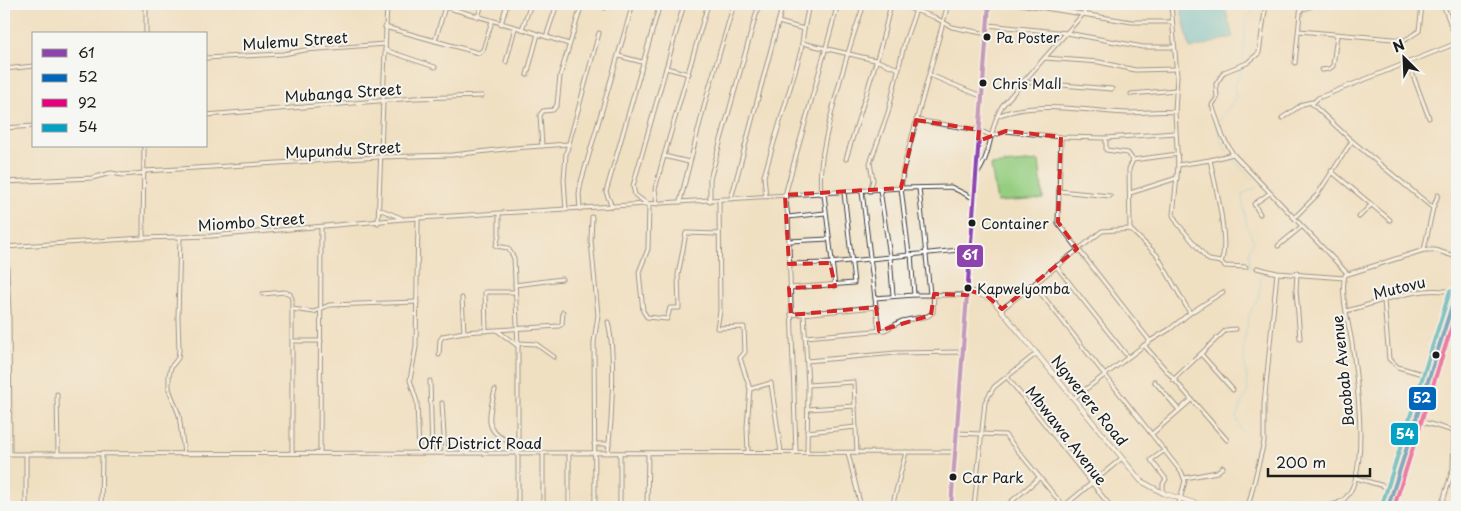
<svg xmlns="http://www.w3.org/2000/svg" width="1461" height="511" viewBox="0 0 1461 511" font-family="'Playpen Sans',sans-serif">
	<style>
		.green { fill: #96ce81; stroke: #59754e }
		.water { fill: #5ec6db; stroke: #3d717c }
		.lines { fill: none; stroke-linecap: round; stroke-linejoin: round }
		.stream { stroke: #5ec6db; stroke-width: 1 }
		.minor-casing { stroke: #3c3935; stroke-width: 5 }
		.tertiary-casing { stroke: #3c3935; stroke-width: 5.5 }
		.minor { stroke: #fff; stroke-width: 3 }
		.tertiary { stroke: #fff; stroke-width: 4 }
		.bus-1-casing { stroke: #f6f6f2; stroke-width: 8 }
		.bus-2-casing { stroke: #f6f6f2; stroke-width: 8 }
		.bus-3-casing { stroke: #f6f6f2; stroke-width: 8 }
		.bus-4-casing { stroke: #f6f6f2; stroke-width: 8 }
		.bus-1 { stroke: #8e44ad; stroke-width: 4 }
		.bus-2 { stroke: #0065bd; stroke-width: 4 }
		.bus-3 { stroke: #e5007d; stroke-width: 4 }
		.bus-4 { stroke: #01a2c5; stroke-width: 4 }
		.marked { fill: none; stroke: #d62828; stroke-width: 4; stroke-dasharray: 10 6; stroke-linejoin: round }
		.bus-dot { fill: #1c1c1c; stroke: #f6f6f2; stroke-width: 2 }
		.labels { text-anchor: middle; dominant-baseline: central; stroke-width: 4; stroke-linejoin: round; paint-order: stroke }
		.bus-label { font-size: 14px; fill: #1c1c1c; stroke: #f6f6f2; text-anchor: start }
		.street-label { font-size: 15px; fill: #1c1c1c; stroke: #f6f6f2 }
		.line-badge { stroke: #f6f6f2; stroke-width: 2 }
		.badge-label { font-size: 14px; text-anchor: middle; font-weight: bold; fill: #fff }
	</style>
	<rect width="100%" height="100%" fill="#f6f6f2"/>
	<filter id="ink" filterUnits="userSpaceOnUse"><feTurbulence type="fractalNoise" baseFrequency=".02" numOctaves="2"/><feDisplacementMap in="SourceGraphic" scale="10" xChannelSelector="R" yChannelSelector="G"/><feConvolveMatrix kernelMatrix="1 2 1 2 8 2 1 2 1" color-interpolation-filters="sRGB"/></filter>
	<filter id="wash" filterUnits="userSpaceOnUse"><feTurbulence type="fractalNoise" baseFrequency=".0096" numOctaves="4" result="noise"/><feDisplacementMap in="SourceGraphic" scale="20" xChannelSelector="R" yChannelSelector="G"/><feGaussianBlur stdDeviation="1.12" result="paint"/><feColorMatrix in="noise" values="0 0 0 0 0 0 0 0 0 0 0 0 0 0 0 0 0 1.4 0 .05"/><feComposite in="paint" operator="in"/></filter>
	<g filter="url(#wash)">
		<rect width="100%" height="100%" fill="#f0e0c2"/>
		<!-- green -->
		<polygon class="green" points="1039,161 1043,199 997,202 991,165"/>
		<!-- water -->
		<polygon class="water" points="1180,4 1224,4 1233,37 1190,49"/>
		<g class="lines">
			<!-- stream -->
			<g class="stream">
				<polyline points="1243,61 1246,18 1260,4"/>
				<polyline points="1219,121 1236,97 1234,87 1244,67"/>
				<polyline points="1215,124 1227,153"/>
				<polyline points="1231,157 1256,184"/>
				<polyline points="1242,432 1236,417 1248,390 1243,347 1249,315 1259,296 1262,273 1249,267 1249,249 1254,241 1247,227 1242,198 1242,194 1257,187"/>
			</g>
		</g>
	</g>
	<g filter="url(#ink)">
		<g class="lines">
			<!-- minor casing -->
			<g class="minor-casing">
				<g id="minor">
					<polyline points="146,4 146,34"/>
					<polyline points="435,4 522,29 531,4"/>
					<polyline points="684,4 633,186 635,195 649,205 648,249 639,272 643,311 647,317 667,319 670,308 679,308 678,275 686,233 719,234"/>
					<polyline points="897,4 934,17 952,27 987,34"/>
					<polyline points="1020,4 1132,22 1172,22"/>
					<polyline points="1171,4 1177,76 1175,112 1178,166 1173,215 1178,224 1204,255 1209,260 1221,262 1225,266 1246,267"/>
					<polyline points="1266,4 1259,53 1247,63 1224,72 1216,84 1217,98 1212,105 1223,137 1233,154 1347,273"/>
					<polyline points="1401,4 1422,6 1443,4"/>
					<polyline points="1443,4 1457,42"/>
					<polyline points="146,6 175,4"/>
					<polyline points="605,8 606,4"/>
					<polyline points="455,10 457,4"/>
					<polyline points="1301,10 1318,4"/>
					<polyline points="478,17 482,4"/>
					<polyline points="778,22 804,29 809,4"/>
					<polyline points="501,24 507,4"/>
					<polyline points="988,25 1067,33 1143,47 1174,47"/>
					<polyline points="385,27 479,53 483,50 492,21"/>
					<polyline points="522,29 569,44"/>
					<polyline points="1299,31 1405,40 1419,31 1422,6"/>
					<polyline points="546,37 557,4"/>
					<polyline points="435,41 445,7"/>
					<polyline points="802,43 875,60 899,69"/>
					<polyline points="385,50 435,67"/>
					<polyline points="619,56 642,62"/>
					<polyline points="206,58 283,54 305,50 385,44"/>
					<polyline points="1045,58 1099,62 1135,70 1176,69"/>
					<polyline points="506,62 515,28"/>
					<polyline points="1408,62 1429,118"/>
					<polyline points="1295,63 1301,4"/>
					<polyline points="666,68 689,74"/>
					<polyline points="4,69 34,66"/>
					<polyline points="1322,70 1329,69 1333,66 1337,35"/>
					<polyline points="527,75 538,34"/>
					<polyline points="930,75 981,96"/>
					<polyline points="1023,82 1112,89"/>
					<polyline points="1131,94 1176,90"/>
					<polyline points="206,115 415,98 482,96"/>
					<path d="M997 116C1038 100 1085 111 1128 113 1143 113 1159 110 1175 112"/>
					<polyline points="1282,118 1303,104 1312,102"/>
					<polyline points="916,120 979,130 992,136 1006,131 1061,137 1106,138 1175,133"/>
					<polyline points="4,128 34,126"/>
					<polyline points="1061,137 1058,223 1150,341 1074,398"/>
					<polyline points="1106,138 1106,150 1128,153 1133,160"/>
					<polyline points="542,146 540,115 543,111 553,110 557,105 560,76 582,4"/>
					<polyline points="846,159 880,49 891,4"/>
					<polyline points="1133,160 1178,154"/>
					<path d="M1210 160C1215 183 1230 243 1221 262"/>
					<polyline points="689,162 664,156 708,4"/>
					<polyline points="1178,165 1210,160 1233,154"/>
					<polyline points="145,171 380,157 452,155 514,148 568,144"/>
					<polyline points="1331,171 1390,220"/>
					<path d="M977 174C992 154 989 127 1002 106L1092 4"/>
					<polyline points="4,182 92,178 111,173 123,175 144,173"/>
					<polyline points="919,188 930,294"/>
					<polyline points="880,190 890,256 893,296"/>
					<polyline points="862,191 879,331"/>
					<polyline points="870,191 873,180 870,163 888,113 905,41 918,4"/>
					<polyline points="1059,191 1110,196"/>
					<polyline points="1130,193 1177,178"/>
					<path d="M821 194C818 163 826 137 833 107 842 72 852 38 864 4"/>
					<polyline points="824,194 835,286"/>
					<polyline points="766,197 764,176 801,51 804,29"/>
					<polyline points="731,199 783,4"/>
					<polyline points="719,200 720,311 717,328 744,327 745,352 740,358 750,389 747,427 748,452"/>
					<polyline points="710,201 710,179 759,4"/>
					<polyline points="680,202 706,99 734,4"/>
					<polyline points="657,204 655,189 664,156"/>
					<polyline points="612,207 606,192 660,4"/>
					<polyline points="1433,208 1438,195"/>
					<polyline points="379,209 401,218"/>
					<polyline points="580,209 579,194 581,182 633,4"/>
					<polyline points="566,210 564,180 566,154 599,33"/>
					<polyline points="1260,214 1254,204 1270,193"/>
					<polyline points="499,215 499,235 496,246 508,248 514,258 518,346 518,507"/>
					<polyline points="592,217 591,241 598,315 594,342 595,507"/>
					<polyline points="788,217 825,213"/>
					<polyline points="1359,217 1371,205"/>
					<polyline points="1294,218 1317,195 1352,141"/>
					<polyline points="418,219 416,347 410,380 417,402 419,453"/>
					<polyline points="378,223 387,4"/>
					<polyline points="1130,229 1129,169 1133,160"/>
					<polyline points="180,237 178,318 179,350 178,358 171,367 169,376 169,389 179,415 184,453"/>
					<polyline points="143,238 144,146"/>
					<polyline points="789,241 829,239"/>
					<polyline points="1278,246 1301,227"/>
					<polyline points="4,247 143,238 211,236 404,219 901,188 951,187 973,198"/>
					<polyline points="6,247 9,312 10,454"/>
					<polyline points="1424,250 1433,208 1352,141 1312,104 1318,98 1457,43"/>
					<polyline points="909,254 901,188 903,170 948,4"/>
					<polyline points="911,254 914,295"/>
					<polyline points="789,264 830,263 969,249"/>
					<polyline points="1056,266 1128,357"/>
					<polyline points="1257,268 1277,273 1344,278"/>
					<polyline points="1297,273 1296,290 1300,338"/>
					<polyline points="1036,282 1039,291 1182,473 1185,481 1178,507"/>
					<polyline points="515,285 562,279"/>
					<polyline points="789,288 854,283 844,192"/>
					<polyline points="262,294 285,292 290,294 292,299 292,453"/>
					<polyline points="462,298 464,332"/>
					<polyline points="875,298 914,295 967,295"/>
					<polyline points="1384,301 1389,359 1398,367 1429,376"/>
					<polyline points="292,309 314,312 329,305 417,302"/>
					<polyline points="1002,309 1102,231 1130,229 1157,255 1190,313"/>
					<path d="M1346 311C1382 302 1419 284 1456 293"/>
					<polyline points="804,313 808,385 807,452"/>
					<polyline points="791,315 876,307"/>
					<path d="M608 322C616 355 612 419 608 453"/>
					<polyline points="486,331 485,292 515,292"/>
					<polyline points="498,331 518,346"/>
					<polyline points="805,337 885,330 902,321 928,316 933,312 934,294"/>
					<polyline points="293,341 321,341"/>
					<polyline points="1150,341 1170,329 1190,313 1223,292"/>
					<polyline points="518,343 536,344 554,357"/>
					<polyline points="1144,345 1227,440"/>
					<polyline points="1201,354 1233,390"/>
					<polyline points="439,355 440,340 443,336 464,332 559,326 562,324 563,312"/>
					<polyline points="807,361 896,353 963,352"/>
					<polyline points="1007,377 1111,507"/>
					<polyline points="1173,380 1226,330 1236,329"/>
					<polyline points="430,381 432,453"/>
					<polyline points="1154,381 1179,410"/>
					<polyline points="808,385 854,382 857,453"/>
					<polyline points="750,389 771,383 781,452"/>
					<path d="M495 390C487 423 484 433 518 445"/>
					<polyline points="57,394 58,454"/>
					<polyline points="442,403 445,453"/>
					<polyline points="808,409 855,406"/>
					<polyline points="1416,420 1457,432"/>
					<polyline points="807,432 856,427"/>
					<polyline points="957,433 1005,435 1064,507"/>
					<polyline points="1153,433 1191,400"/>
					<polyline points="594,444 609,444"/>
					<polyline points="796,452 788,217 785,195 838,4"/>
					<polyline points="320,453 321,227"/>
					<polyline points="848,453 861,507"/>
					<polyline points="4,454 956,452"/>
					<polyline points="1185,478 1217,472 1223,467"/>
					<polyline points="1356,478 1394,489"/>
					<polyline points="1163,493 1163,484 1166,479 1151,460 1165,450"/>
					<polyline points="26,507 26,454"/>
					<polyline points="101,507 102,453"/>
					<polyline points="543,507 543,453"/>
					<polyline points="569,507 569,453"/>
					<polyline points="620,507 620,453"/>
					<polyline points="647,507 648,453"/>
					<polyline points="843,507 897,507"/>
					<polyline points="892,507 906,452"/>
					<polyline points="974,507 985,402 994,387 1037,353"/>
					<polyline points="1005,507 1039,478"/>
					<polyline points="1063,507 1122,458"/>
					<polyline points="1248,507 1264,442 1264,405 1277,273"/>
					<path d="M1280 507C1299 504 1323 510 1340 502 1373 486 1356 374 1352 343 1349 325 1340 293 1345 275L1424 250H1435L1457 257"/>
					<polyline points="1441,507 1453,469 1454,431 1457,422"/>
				</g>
			</g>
			<!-- tertiary casing -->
			<g class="tertiary-casing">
				<g id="tertiary">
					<polyline points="967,290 992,299 1141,481 1163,493 1207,507"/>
					<polyline points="951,507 989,4"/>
					<polyline points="1388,507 1457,290"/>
				</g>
			</g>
			<!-- minor -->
			<use href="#minor" class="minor"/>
			<!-- tertiary -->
			<use href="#tertiary" class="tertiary"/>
			<!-- bus-1 casing -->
			<g class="bus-1-casing">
				<polyline id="bus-1" points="951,507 989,4"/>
			</g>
			<!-- bus-2 casing -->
			<g class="bus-2-casing">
				<polyline id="bus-2" points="1388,507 1457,290"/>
			</g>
			<!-- bus-3 casing -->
			<g class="bus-3-casing">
				<polyline id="bus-3" points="1394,507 1457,310"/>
			</g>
			<!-- bus-4 casing -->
			<g class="bus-4-casing">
				<polyline id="bus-4" points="1382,505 1450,291"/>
			</g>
			<!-- bus-1 -->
			<use href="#bus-1" class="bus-1"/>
			<!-- bus-2 -->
			<use href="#bus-2" class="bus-2"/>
			<!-- bus-3 -->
			<use href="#bus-3" class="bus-3"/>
			<!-- bus-4 -->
			<use href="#bus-4" class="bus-4"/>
		</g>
	</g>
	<!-- marked area -->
	<path d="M0 0H1461V511H0ZM916 120 979 130 978 141 1006 131 1061 137 1058 222 1077 249 1002 309 986 295 967 290V295L934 294 931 315 879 331 876 307 791 315 789 288 835 286 830 263 789 264 785 195 901 188Z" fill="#f0e0c2" fill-opacity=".55" fill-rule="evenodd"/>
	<path class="marked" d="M916 120 979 130 978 141 1006 131 1061 137 1058 222 1077 249 1002 309 986 295 967 290V295L934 294 931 315 879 331 876 307 791 315 789 288 835 286 830 263 789 264 785 195 901 188Z"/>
	<!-- markers -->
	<g class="bus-dot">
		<circle cx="987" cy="37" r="4.5"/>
		<circle cx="983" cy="83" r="4.5"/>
		<circle cx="972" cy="223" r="4.5"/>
		<circle cx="968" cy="288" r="4.5"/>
		<circle cx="1436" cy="355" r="4.5"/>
		<circle cx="953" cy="477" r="4.5"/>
	</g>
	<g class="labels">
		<!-- bus labels -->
		<g class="bus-label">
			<text x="996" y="37">Pa Poster</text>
			<text x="992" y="83">Chris Mall</text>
			<text x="981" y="223">Container</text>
			<text x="977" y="288">Kapwelyomba</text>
			<text x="962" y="477">Car Park</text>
		</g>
		<!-- street labels -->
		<g class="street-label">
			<text transform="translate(295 40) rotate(-4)">Mulemu Street</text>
			<text transform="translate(343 92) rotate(-4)">Mubanga Street</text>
			<text transform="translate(343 149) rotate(-3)">Mupundu Street</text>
			<text transform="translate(251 221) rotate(-4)">Miombo Street</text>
			<text transform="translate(1399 287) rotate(-14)">Mutovu</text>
			<text transform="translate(1342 371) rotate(-96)">Baobab Avenue</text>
			<text transform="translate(1090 400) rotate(51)">Ngwerere Road</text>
			<text transform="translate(1067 435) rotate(52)">Mbwawa Avenue</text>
			<text x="480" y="442">Off District Road</text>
		</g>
	</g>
	<g class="line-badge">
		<rect x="956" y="244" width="28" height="24" rx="5" fill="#8e44ad"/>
		<rect x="1408" y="386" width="29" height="25" rx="5" fill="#0065bd"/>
		<rect x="1390" y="422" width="29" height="24" rx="5" fill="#01a2c5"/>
	</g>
	<g class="badge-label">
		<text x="970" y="260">61</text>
		<text x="1422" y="403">52</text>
		<text x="1405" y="439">54</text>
	</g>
	<!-- margin -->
	<rect width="1461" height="511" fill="none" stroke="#f6f6f2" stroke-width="20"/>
	<!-- legend -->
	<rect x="32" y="32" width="175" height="115" fill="#f6f6f2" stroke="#9f9f9c"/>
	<rect x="42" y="49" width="25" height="8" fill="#8e44ad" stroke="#9f9f9c"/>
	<text x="78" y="58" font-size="15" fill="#1c1c1c">61</text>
	<rect x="42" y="74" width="25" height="8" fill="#0065bd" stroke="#9f9f9c"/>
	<text x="78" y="82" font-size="15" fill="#1c1c1c">52</text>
	<rect x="42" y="99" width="25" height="8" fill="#e5007d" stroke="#9f9f9c"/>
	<text x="78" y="108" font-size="15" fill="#1c1c1c">92</text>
	<rect x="42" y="124" width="25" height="8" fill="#01a2c5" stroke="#9f9f9c"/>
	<text x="78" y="132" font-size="15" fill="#1c1c1c">54</text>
	<!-- north arrow -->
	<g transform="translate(1404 58) rotate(336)" stroke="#f6f6f2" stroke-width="4" paint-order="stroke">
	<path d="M0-4L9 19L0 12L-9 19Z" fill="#1c1c1c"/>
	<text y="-8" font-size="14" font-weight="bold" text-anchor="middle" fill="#1c1c1c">N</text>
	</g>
	<!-- scale -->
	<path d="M1268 468v8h102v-8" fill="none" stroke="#1c1c1c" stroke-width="2.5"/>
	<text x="1276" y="468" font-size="15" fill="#1c1c1c" stroke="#f6f6f2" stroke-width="4" paint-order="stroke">200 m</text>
</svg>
